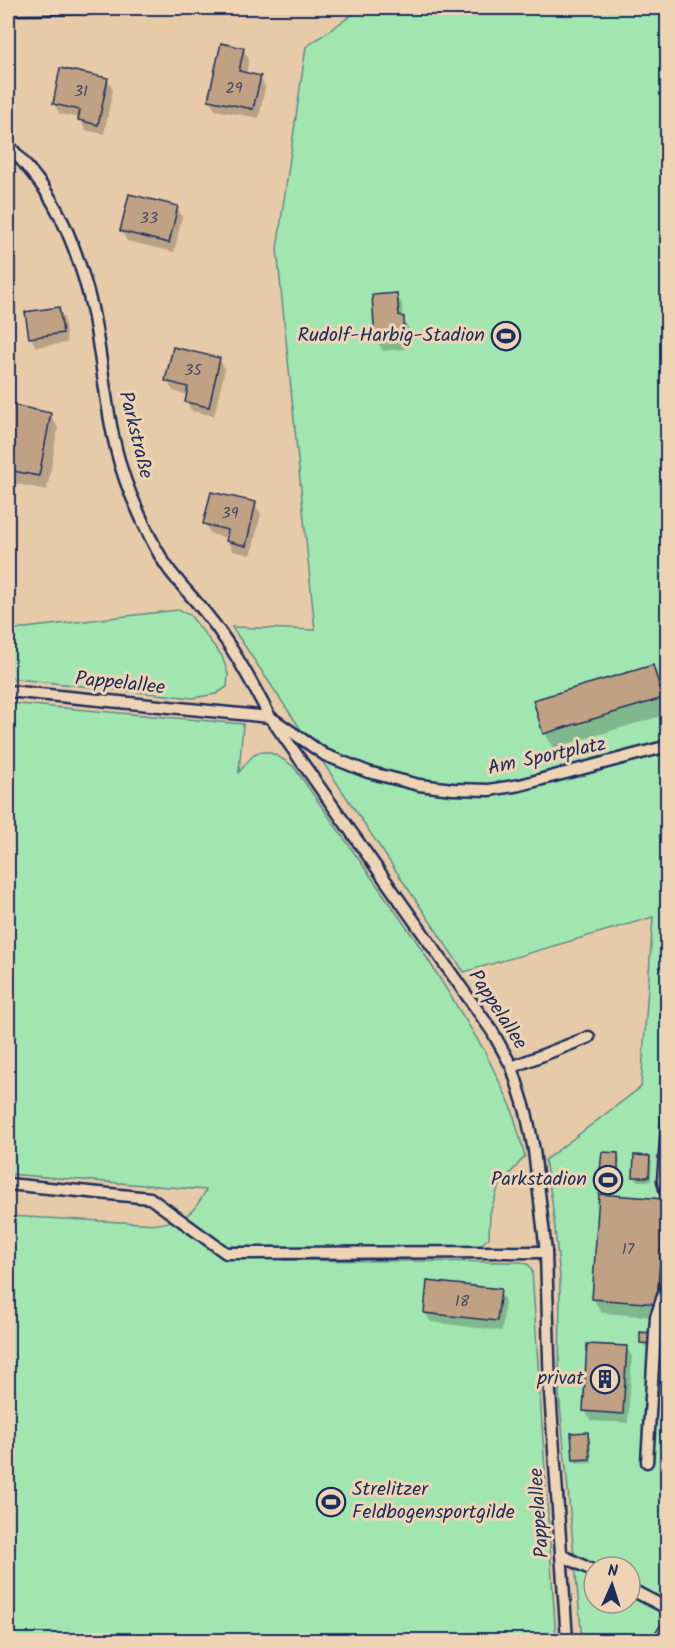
<svg xmlns="http://www.w3.org/2000/svg" width="675" height="1648" viewBox="0 0 675 1648" font-family="Kalam,sans-serif">
	<style>
		.green { fill: #a1e6b1; stroke: #5e8a88; stroke-width: 1.5; fill-rule: evenodd }
		.shadow { fill: #0003 }
		.building { fill: #c0a183; stroke: #1b2f5e; stroke-width: 1.5 }
		.lines { fill: none; stroke-linecap: round; stroke-linejoin: round }
		.service-casing { stroke: #1b2f5e; stroke-width: 15 }
		.service { stroke: #eed4b5; stroke-width: 10 }
		.labels { text-anchor: middle; dominant-baseline: central; stroke-width: 6; stroke-linejoin: round; paint-order: stroke }
		.number-label { font-size: 16px; fill: #444c67 }
		.poi-label { font-size: 20px; fill: #1b2f5e; stroke: #eed4b5; text-anchor: end }
		.street-label { font-size: 20px; fill: #1b2f5e; stroke: #eed4b5 }
	</style>
	<rect width="100%" height="100%" fill="#e7caa8"/>
	<filter id="ink" filterUnits="userSpaceOnUse"><feTurbulence type="fractalNoise" baseFrequency=".0167" numOctaves="2"/><feDisplacementMap in="SourceGraphic" scale="12" xChannelSelector="R" yChannelSelector="G"/><feConvolveMatrix kernelMatrix="1 2 1 2 8 2 1 2 1" color-interpolation-filters="sRGB"/></filter>
	<g filter="url(#ink)">
		<!-- green -->
		<g class="green">
			<path d="M362 8H667L668 801 659 816 667 810V1640H582L559 1394 560 1277 552 1201 545 1160 641 1087 653 917 464 972 232 627 315 630 277 249 306 47ZM594 1567H630V1603H594Z"/>
			<polygon points="178,610 190,615 222,656 228,674 227,687 216,694 193,698 8,678 8,630"/>
			<path d="M8 703 243 724 239 772C244 767 248 760 253 756 267 745 282 759 294 767L419 945 484 1050 511 1106 525 1156 498 1188 490 1213 489 1238 479 1246 290 1248 284 1260 522 1262 529 1265 532 1271 556 1640H8V1216L158 1224C185 1220 194 1214 206 1190L8 1174Z"/>
		</g>
		<!-- shadow -->
		<g class="shadow">
			<polygon points="243,49 249,59 246,74 260,77 265,87 259,118 215,110 210,100"/>
			<polygon points="107,79 113,89 104,134 85,130 80,118 60,114 54,104"/>
			<polygon points="177,207 182,217 174,252 127,241 121,231"/>
			<polygon points="8,227 13,237 8,265"/>
			<polygon points="396,294 402,304 403,319 409,329 409,338 405,341 405,349 383,351 377,341"/>
			<polygon points="58,308 64,318 67,343 36,347 30,337"/>
			<polygon points="219,359 225,369 214,416 192,411 186,401 188,395 173,391 167,381"/>
			<polygon points="8,405 50,414 58,428 47,490 8,482"/>
			<polygon points="255,504 261,514 251,555 233,551 227,541 228,538 211,534 205,524"/>
			<polygon points="652,666 660,681 668,705 668,714 553,748 545,733"/>
			<polygon points="618,1154 620,1159 619,1175 605,1174 602,1169"/>
			<polygon points="650,1158 652,1162 651,1181 637,1181 635,1176"/>
			<polygon points="663,1200 668,1207 668,1279 665,1318 602,1313 593,1299"/>
			<polygon points="500,1291 505,1301 502,1331 431,1322 425,1312"/>
			<polygon points="649,1335 651,1348 644,1347 641,1343"/>
			<polygon points="626,1347 632,1357 628,1423 591,1421 585,1411"/>
			<polygon points="587,1433 590,1438 592,1463 577,1464 575,1460"/>
		</g>
		<!-- building -->
		<g class="building">
			<polygon points="221,43 244,48 239,71 261,76 253,109 208,100"/>
			<polygon points="60,68 108,78 98,125 78,120 80,110 53,104"/>
			<polygon points="129,194 178,206 169,243 120,231"/>
			<polygon points="397,293 399,315 404,317 404,328 400,330 401,340 375,341 372,295"/>
			<polygon points="59,307 63,333 29,338 25,312"/>
			<polygon points="173,347 220,358 209,407 185,402 188,387 165,381"/>
			<polygon points="8,404 51,413 39,476 8,470"/>
			<polygon points="211,492 256,502 246,546 226,541 228,530 203,524"/>
			<polygon points="653,665 663,698 543,734 533,700"/>
			<polygon points="602,1152 618,1153 618,1170 600,1170"/>
			<polygon points="634,1155 650,1156 649,1177 633,1177"/>
			<polygon points="599,1194 664,1199 657,1304 592,1299"/>
			<polygon points="427,1281 501,1289 497,1321 424,1313"/>
			<polygon points="640,1332 650,1333 649,1344 640,1343"/>
			<polygon points="587,1344 627,1346 623,1414 583,1411"/>
			<polygon points="588,1432 590,1459 573,1460 571,1433"/>
			<polygon points="663,1623 668,1626 668,1640 648,1640"/>
		</g>
		<g class="lines">
			<!-- service casing -->
			<g class="service-casing">
				<g id="service">
					<polyline points="8,9 90,8"/>
					<path d="M8 144C20 159 34 174 45 190 67 222 83 270 92 308 105 370 106 436 131 495 142 520 154 549 170 571 187 593 207 612 222 635 241 661 255 689 270 717L492 1031 512 1067 526 1112 534 1150 546 1252 550 1392 567 1640"/>
					<polyline points="8,691 270,717 325,755 368,772 419,785 453,789 489,790 520,785 668,746"/>
					<polyline points="512,1067 589,1037"/>
					<polyline points="668,1112 663,1181 668,1201"/>
					<polyline points="8,1184 150,1198 226,1253 546,1252"/>
					<polyline points="647,1462 656,1317 665,1290 668,1250"/>
					<polyline points="561,1555 594,1571"/>
					<polyline points="630,1589 661,1605 668,1611"/>
				</g>
			</g>
			<!-- service -->
			<use href="#service" class="service"/>
		</g>
	</g>
	<!-- icons -->
	<defs>
		<g id="stadium-ring" transform="scale(1.5)"><circle r="9.5" fill="#eed4b5" stroke="#1b2f5e" stroke-width="1.5"/><path d="M0-5a6.5 5 0 1 0 0 10a6.5 5 0 1 0 0-10ZM-3.5-1.8h7v3.6h-7Z" fill="#1b2f5e"/></g>
		<g id="building-ring" transform="scale(1.5)"><circle r="9.5" fill="#eed4b5" stroke="#1b2f5e" stroke-width="1.5"/><path d="M-4-6H4V6H1V3H-1V6H-4ZM-2.5-4.3h1.7v1.8h-1.7ZM.8-4.3h1.7v1.8H.8ZM-2.5-1h1.7V.8h-1.7ZM.8-1h1.7V.8H.8Z" fill="#1b2f5e"/></g>
	</defs>
	<g fill-rule="evenodd">
		<use href="#stadium-ring" x="506" y="336"/>
		<use href="#stadium-ring" x="608" y="1180"/>
		<use href="#building-ring" x="605" y="1379"/>
		<use href="#stadium-ring" x="331" y="1502"/>
	</g>
	<g class="labels">
		<!-- number labels -->
		<g class="number-label">
			<text x="234" y="88">29</text>
			<text x="81" y="91">31</text>
			<text x="149" y="218">33</text>
			<text x="193" y="370">35</text>
			<text x="230" y="513">39</text>
			<text x="628" y="1249">17</text>
			<text x="462" y="1301">18</text>
		</g>
		<!-- poi labels -->
		<g class="poi-label">
			<text x="485" y="336">Rudolf-Harbig-Stadion</text>
			<text x="587" y="1180">Parkstadion</text>
			<text x="584" y="1379">privat</text>
			<text x="352" y="1490" text-anchor="start">Strelitzer<tspan x="352" dy="23">Feldbogensportgilde</tspan></text>
		</g>
		<!-- street labels -->
		<g class="street-label">
			<text transform="translate(135 435) rotate(76)">Parkstraße</text>
			<text transform="translate(120 684) rotate(6)">Pappelallee</text>
			<text transform="translate(547 757) rotate(-12)">Am Sportplatz</text>
			<text transform="translate(497 1010) rotate(57)">Pappelallee</text>
			<text transform="translate(540 1513) rotate(-94)">Pappelallee</text>
		</g>
	</g>
	<!-- margin -->
	<rect width="675" height="1648" fill="none" stroke="#eed4b5" stroke-width="30"/>
	<rect x="15" y="15" width="645" height="1618" fill="none" stroke="#1b2f5e" stroke-width="2" filter="url(#ink)"/>
	<!-- north arrow -->
	<g transform="translate(612 1585) rotate(3)"><circle r="28" fill="#eed4b5" stroke="#9a9292" stroke-width="1.5"/>
	<path d="M0-4.5L10 22L0 15L-10 22Z" fill="#1b2f5e"/>
	<text y="-9" font-size="16" font-weight="bold" text-anchor="middle" fill="#1b2f5e">N</text>
	</g>
</svg>
